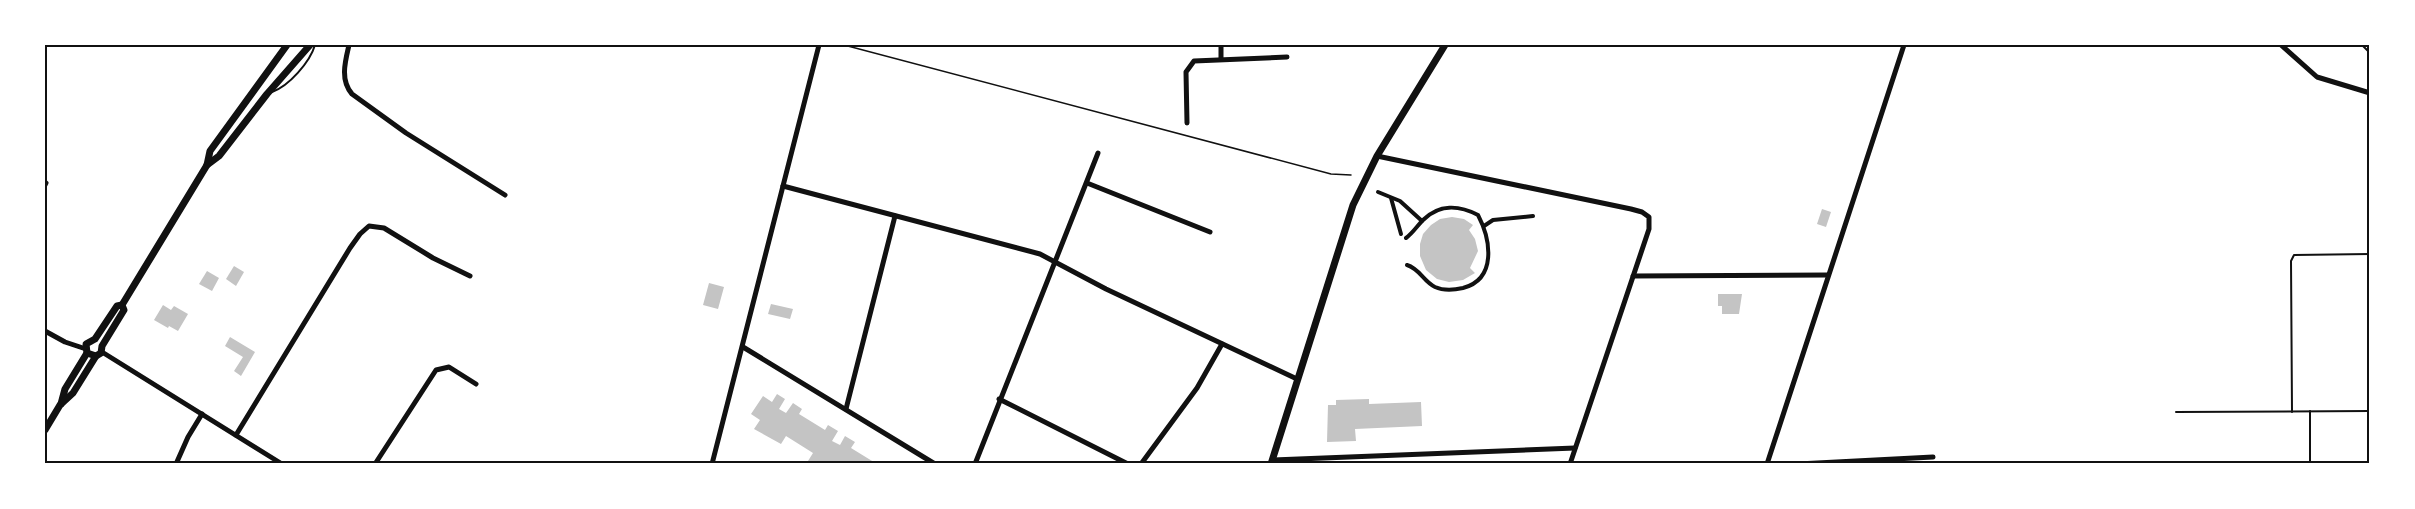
<svg xmlns="http://www.w3.org/2000/svg" width="2415" height="509" viewBox="0 0 2415 509" font-family="'Titillium Web',sans-serif">
	<style>
		.building { fill: #c4c4c4 }
		.lines { fill: none; stroke-linecap: round; stroke-linejoin: round }
		.path { stroke: #111; stroke-width: 1.5 }
		.service { stroke: #111; stroke-width: 2 }
		.pedestrian { stroke: #111; stroke-width: 4 }
		.minor { stroke: #111; stroke-width: 5 }
		.tertiary { stroke: #111; stroke-width: 7 }
		.neatline { fill: none; stroke: #111; stroke-width: 2 }
	</style>
	<rect width="100%" height="100%" fill="#fff"/>
	<!-- building -->
	<g class="building">
		<polygon points="1822,209 1831,212 1826,227 1817,224"/>
		<polygon points="1452,217 1464,219 1473,225 1469,230 1475,239 1478,251 1470,268 1475,273 1463,280 1449,282 1437,279 1426,270 1420,256 1420,244 1423,234 1431,225 1440,219"/>
		<polygon points="234,266 244,272 236,286 226,279"/>
		<polygon points="207,271 219,278 212,291 199,284"/>
		<polygon points="709,283 724,287 718,309 703,305"/>
		<polygon points="1718,294 1742,294 1739,314 1722,314 1722,306 1718,306"/>
		<polygon points="771,304 793,309 790,319 768,314"/>
		<polygon points="163,305 171,310 174,306 188,314 178,331 169,326 168,328 154,320"/>
		<polygon points="230,337 255,352 241,376 234,371 243,357 225,346"/>
		<polygon points="777,394 785,399 779,409 786,413 793,403 802,409 799,414 825,430 828,425 838,431 832,441 840,445 845,436 855,442 851,448 877,464 814,464 808,461 813,453 786,436 781,444 754,429 760,420 751,414 763,396 772,402"/>
		<polygon points="1369,399 1369,404 1421,402 1422,426 1355,429 1356,441 1327,442 1328,405 1336,405 1336,400"/>
	</g>
	<g class="lines">
		<!-- path -->
		<polyline class="path" points="844,45 1331,174 1351,175"/>
		<!-- service -->
		<g class="service">
			<polyline points="2362,45 2370,53"/>
			<path d="M272 92C289 86 310 62 315 45"/>
			<polyline points="2310,411 2310,464"/>
			<polyline points="2176,412 2370,411"/>
			<polyline points="2292,412 2291,261 2294,255 2370,254"/>
		</g>
		<!-- pedestrian -->
		<g class="pedestrian">
			<polyline points="1378,192 1400,201 1422,221"/>
			<polyline points="1391,198 1401,234"/>
			<polyline points="1484,226 1493,220 1533,216"/>
			<path d="M1406 238C1413 233 1417 226 1423 220 1439 204 1459 205 1478 215 1491 240 1497 279 1463 288 1454 290 1444 291 1435 287 1423 281 1420 269 1407 265"/>
		</g>
		<!-- minor -->
		<g class="minor">
			<path d="M349 45C345 62 340 80 352 94L406 133 505 195"/>
			<polyline points="1221,45 1221,59"/>
			<polyline points="2281,45 2317,77 2370,93"/>
			<polyline points="1187,123 1186,72 1194,61 1287,57"/>
			<polyline points="1377,156 1631,209 1642,212 1649,217 1649,229 1570,464"/>
			<polyline points="1087,183 1210,232"/>
			<polyline points="45,185 46,183"/>
			<polyline points="783,186 1040,254 1106,289 1297,379"/>
			<polyline points="1633,276 1828,275"/>
			<polyline points="45,331 65,342 86,349"/>
			<polyline points="743,347 935,464"/>
			<polyline points="102,352 282,464"/>
			<polyline points="999,399 1128,464"/>
			<polyline points="846,409 895,216"/>
			<polyline points="236,435 350,248 360,234 369,226 384,228 433,258 470,276"/>
			<polyline points="1273,460 1575,448"/>
			<polyline points="176,464 188,437 202,414"/>
			<polyline points="375,464 436,370 449,367 476,384"/>
			<polyline points="712,464 819,45"/>
			<polyline points="975,464 1098,153"/>
			<polyline points="1141,464 1197,388 1222,344"/>
			<polyline points="1767,464 1904,45"/>
			<polyline points="1798,464 1933,457"/>
		</g>
		<!-- tertiary -->
		<g class="tertiary">
			<polyline points="207,165 219,156 267,94 310,45"/>
			<polyline points="96,356 87,353 86,344 95,339 117,306 122,305"/>
			<polyline points="61,404 65,389 87,353"/>
			<polyline points="45,430 60,405 73,393 96,356 101,353 102,346 124,310 122,305 207,165 210,151 287,45"/>
			<polyline points="1271,464 1353,205 1377,156 1445,45"/>
		</g>
	</g>
	<!-- border -->
	<rect width="2415" height="509" fill="none" stroke="#ffffff" stroke-width="93"/>
	<rect x="46" y="46" width="2322" height="416" class="neatline"/>
</svg>
